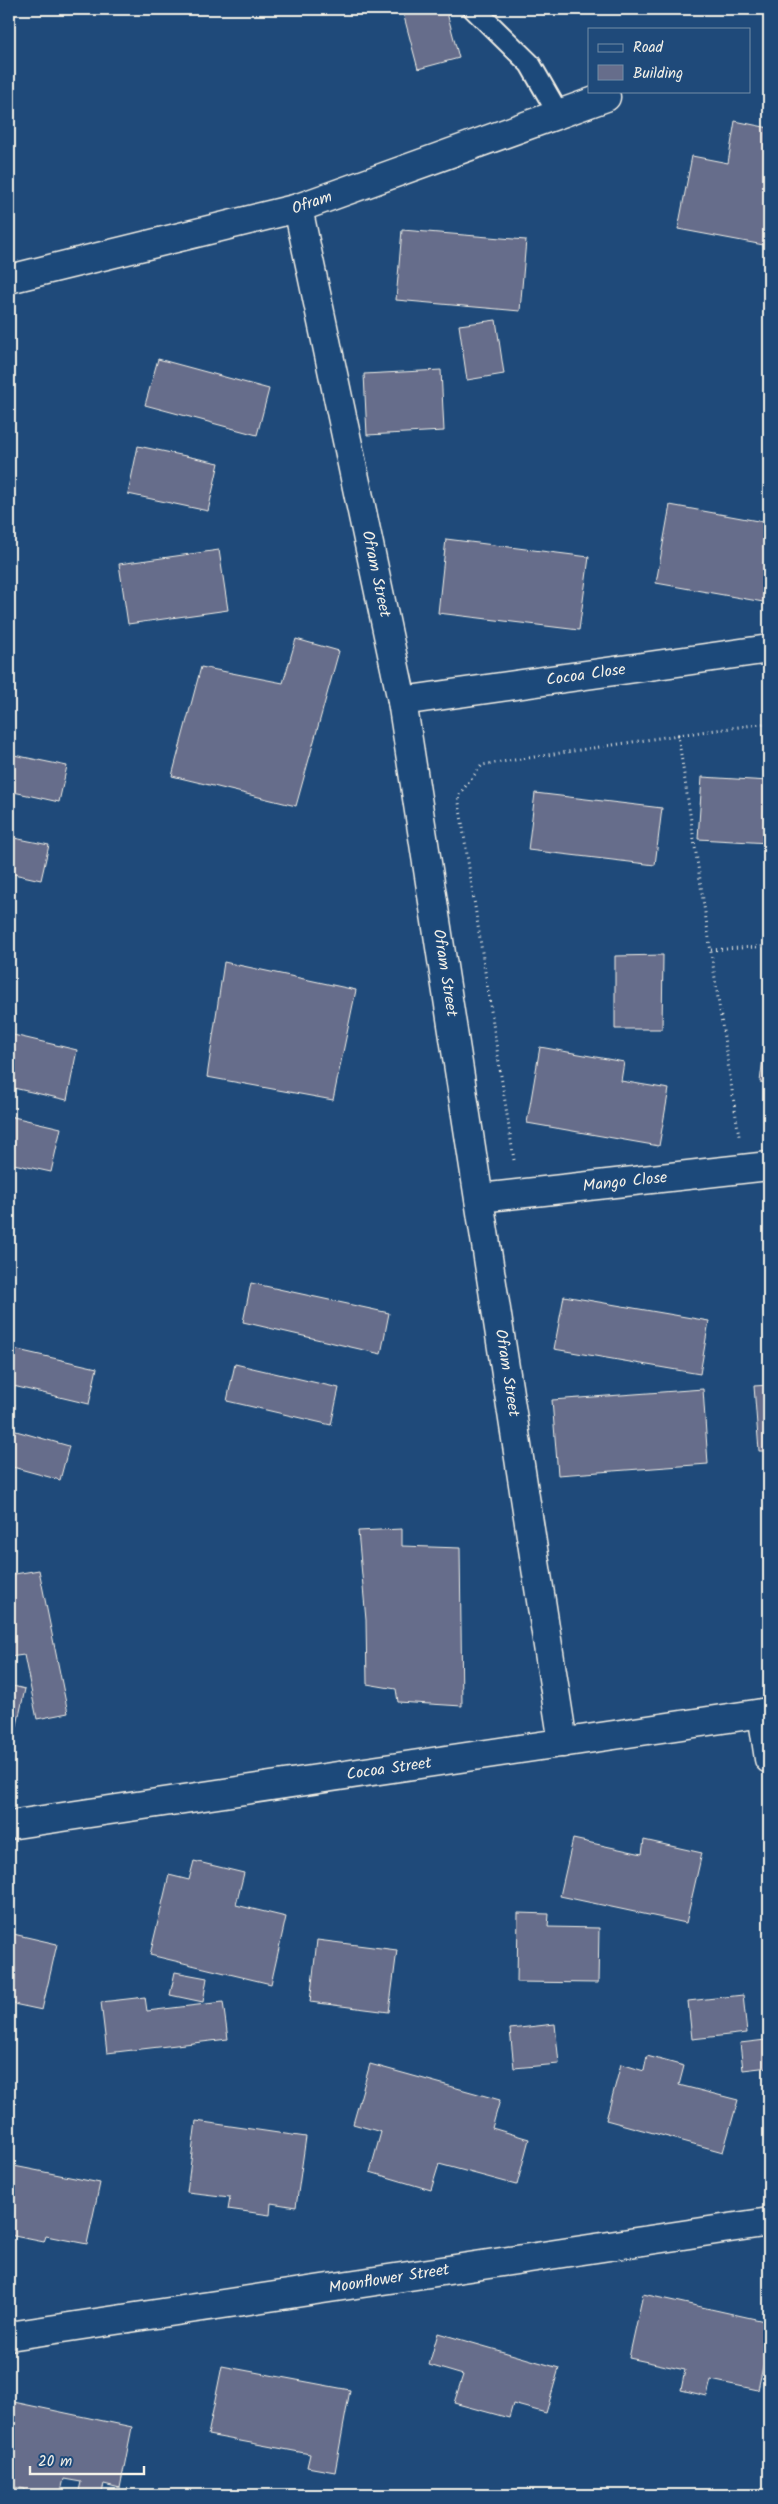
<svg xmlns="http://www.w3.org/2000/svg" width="778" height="2504" viewBox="0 0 778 2504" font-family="Kalam,sans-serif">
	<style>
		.building { fill: #666d8b; stroke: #f4f1e8 }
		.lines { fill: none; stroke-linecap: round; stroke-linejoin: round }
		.lane-casing { stroke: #f4f1e8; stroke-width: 24 }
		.street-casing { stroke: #f4f1e8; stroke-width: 31 }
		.path { stroke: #f4f1e8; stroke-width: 3; stroke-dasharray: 1 4; stroke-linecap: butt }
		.lane { stroke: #1f4a7a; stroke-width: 20 }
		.street { stroke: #1f4a7a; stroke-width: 28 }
		.labels { text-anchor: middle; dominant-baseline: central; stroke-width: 4.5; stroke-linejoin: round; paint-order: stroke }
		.street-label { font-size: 16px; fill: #f4f1e8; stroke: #1f4a7a }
	</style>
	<rect width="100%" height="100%" fill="#1f4a7a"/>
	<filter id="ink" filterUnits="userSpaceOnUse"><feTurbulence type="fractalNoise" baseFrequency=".02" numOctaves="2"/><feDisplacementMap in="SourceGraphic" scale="10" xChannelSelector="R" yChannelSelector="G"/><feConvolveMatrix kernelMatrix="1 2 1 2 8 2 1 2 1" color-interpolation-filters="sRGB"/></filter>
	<g filter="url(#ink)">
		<!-- building -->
		<g class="building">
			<polygon points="402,9 446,9 459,58 418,69"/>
			<polygon points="735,121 769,128 769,246 678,229 692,156 728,163"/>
			<polygon points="402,230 526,240 520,311 396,300"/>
			<polygon points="496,320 504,374 467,380 459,325"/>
			<polygon points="158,359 269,389 257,435 145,405"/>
			<polygon points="441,370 444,431 367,435 364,374"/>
			<polygon points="138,446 219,463 208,511 128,494"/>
			<polygon points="670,505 769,523 769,603 656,583"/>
			<polygon points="446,539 589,557 579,630 438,613"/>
			<polygon points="219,550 228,610 128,624 119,564"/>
			<polygon points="296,639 339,651 296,806 172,776 201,667 283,683"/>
			<polygon points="9,754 67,766 59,802 9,791"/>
			<polygon points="702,777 769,781 769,843 698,839"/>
			<polygon points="535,793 662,808 655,865 528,850"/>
			<polygon points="9,837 49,845 41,880 9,873"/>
			<polygon points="663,955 662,1029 615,1029 615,956"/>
			<polygon points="224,962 356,990 333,1100 207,1077"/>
			<polygon points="767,1025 769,1025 769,1084 760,1082"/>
			<polygon points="9,1034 77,1050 67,1100 9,1087"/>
			<polygon points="540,1047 624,1062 621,1081 669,1089 659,1146 527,1123"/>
			<polygon points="9,1116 61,1128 51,1172 9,1163"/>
			<polygon points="251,1283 389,1313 381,1354 243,1322"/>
			<polygon points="564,1296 709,1321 700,1374 554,1349"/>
			<polygon points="9,1348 97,1368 89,1404 9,1385"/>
			<polygon points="235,1364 339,1388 331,1425 227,1401"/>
			<polygon points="769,1385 769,1451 759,1451 754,1386"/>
			<polygon points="703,1389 708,1464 558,1475 552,1400"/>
			<polygon points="9,1429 69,1446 60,1480 9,1466"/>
			<polygon points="402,1529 402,1546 460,1548 462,1706 398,1702 396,1689 367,1684 366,1620 358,1531"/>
			<polygon points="39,1570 68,1713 37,1719 24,1655 9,1657 9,1575"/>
			<polygon points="9,1685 25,1689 12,1748 9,1748"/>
			<polygon points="573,1839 642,1854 644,1840 702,1853 686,1923 560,1896"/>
			<polygon points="194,1861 244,1873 236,1905 286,1917 271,1984 150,1955 169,1875 189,1880"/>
			<polygon points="518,1913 549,1914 548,1927 599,1928 598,1983 517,1982"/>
			<polygon points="9,1933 57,1944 42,2010 9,2003"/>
			<polygon points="317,1940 397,1950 389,2012 310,2002"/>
			<polygon points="175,1972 207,1978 203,2002 170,1995"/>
			<polygon points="743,1995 747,2033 692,2039 688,2001"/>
			<polygon points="145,1997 147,2011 223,2002 228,2039 107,2053 101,2002"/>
			<polygon points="555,2024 559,2064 514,2068 510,2029"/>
			<polygon points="766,2040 769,2067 743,2070 740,2043"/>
			<polygon points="647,2056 684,2066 679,2085 738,2100 723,2152 606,2120 621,2064 644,2071"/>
			<polygon points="370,2064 500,2100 492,2128 529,2139 517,2185 439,2164 431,2190 370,2172 381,2132 353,2124"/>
			<polygon points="196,2121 306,2137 296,2207 271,2203 270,2215 228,2209 230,2197 187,2192"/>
			<polygon points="9,2165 100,2183 87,2244 46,2236 44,2242 9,2235"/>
			<polygon points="643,2294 769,2322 769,2338 758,2390 711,2380 707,2396 681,2390 685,2370 629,2358"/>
			<polygon points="438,2333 559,2368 546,2413 513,2404 509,2418 454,2403 463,2375 429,2365"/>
			<polygon points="222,2366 350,2390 335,2472 307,2467 310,2454 208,2435"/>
			<polygon points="9,2401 132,2427 120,2488 104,2484 101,2495 78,2495 81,2482 64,2479 60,2495 24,2495 25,2489 9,2486"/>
		</g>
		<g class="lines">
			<!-- lane casing -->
			<g class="lane-casing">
				<polyline id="lane" points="474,9 530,64 558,113"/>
			</g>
			<!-- street casing -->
			<g class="street-casing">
				<g id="street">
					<polyline points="298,208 402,701 563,1743"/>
					<polyline points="9,279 298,208 606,97"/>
					<polyline points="402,701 769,649"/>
					<polyline points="480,1198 769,1166"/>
					<polyline points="762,1713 769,1759"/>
					<polyline points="9,1825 769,1712"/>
					<polyline points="9,2336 769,2222"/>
				</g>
			</g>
			<!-- path -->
			<g class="path">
				<polyline points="678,735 769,723"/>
				<polyline points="711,950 769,946"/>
				<polyline points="514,1160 458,796 482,765 678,735 739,1136"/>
			</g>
			<!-- lane -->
			<use href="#lane" class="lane"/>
			<!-- street -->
			<use href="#street" class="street"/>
		</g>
	</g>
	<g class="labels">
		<!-- street labels -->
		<g class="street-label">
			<text transform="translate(312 203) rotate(-19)">Ofram</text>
			<text transform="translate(376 574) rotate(78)">Ofram Street</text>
			<text transform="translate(586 675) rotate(-8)">Cocoa Close</text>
			<text transform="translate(445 973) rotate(81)">Ofram Street</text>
			<text transform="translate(625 1182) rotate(-6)">Mango Close</text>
			<text transform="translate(507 1373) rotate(81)">Ofram Street</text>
			<text transform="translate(389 1769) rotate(-8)">Cocoa Street</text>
			<text transform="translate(389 2279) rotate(-9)">Moonflower Street</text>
		</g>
	</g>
	<!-- margin -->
	<rect width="778" height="2504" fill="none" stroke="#1f4a7a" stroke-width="30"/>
	<rect x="15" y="15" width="748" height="2474" fill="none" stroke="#f4f1e8" stroke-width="2" filter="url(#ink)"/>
	<!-- legend -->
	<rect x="588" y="28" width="162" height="65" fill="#1f4a7a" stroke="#748da6"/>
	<rect x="598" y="44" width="25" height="8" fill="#1f4a7a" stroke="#748da6"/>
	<text x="633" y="52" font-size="15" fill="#f4f1e8">Road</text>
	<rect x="598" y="65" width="25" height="15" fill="#666d8b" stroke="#748da6"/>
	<text x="633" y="78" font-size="15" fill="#f4f1e8">Building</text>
	<!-- scale -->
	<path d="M30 2466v8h114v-8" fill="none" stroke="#f4f1e8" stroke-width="2.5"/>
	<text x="38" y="2466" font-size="15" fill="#f4f1e8" stroke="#1f4a7a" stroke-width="4" paint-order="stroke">20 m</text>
</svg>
